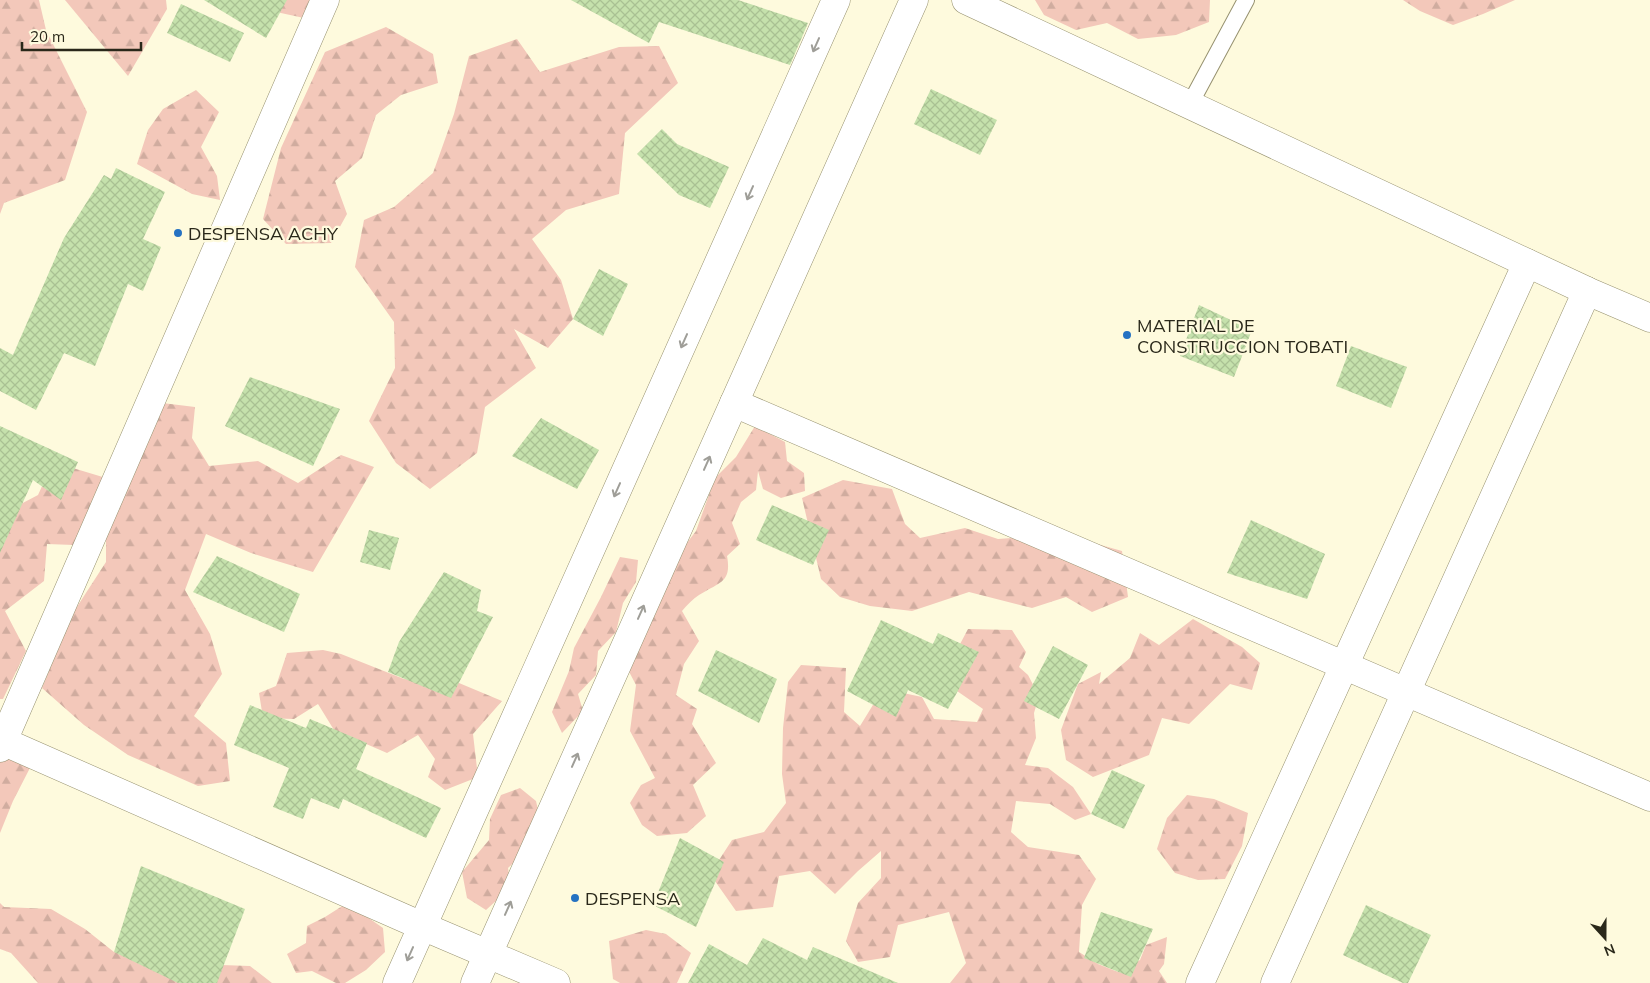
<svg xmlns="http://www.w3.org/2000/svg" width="1650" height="983" viewBox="0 0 1650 983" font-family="Mulish,sans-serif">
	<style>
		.forest { fill: url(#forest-firs) }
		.building { fill: url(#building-cross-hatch) }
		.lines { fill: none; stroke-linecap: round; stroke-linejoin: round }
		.lane-casing { stroke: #96916f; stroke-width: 18 }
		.street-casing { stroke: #96916f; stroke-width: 29 }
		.lane { stroke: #fff; stroke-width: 16 }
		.street { stroke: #fff; stroke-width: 28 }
		.oneway { stroke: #9f9e98 }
		.poi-dot { fill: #2572c2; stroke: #fefadd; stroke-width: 2 }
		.labels { text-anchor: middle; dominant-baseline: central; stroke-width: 4.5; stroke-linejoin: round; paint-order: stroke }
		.poi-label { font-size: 18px; fill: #2a281a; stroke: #fefadd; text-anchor: start }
	</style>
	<defs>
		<pattern id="forest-firs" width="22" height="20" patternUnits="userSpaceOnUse" patternTransform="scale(1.25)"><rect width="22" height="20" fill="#f3c8ba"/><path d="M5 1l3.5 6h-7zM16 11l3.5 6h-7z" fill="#d0ac9f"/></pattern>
		<pattern id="building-cross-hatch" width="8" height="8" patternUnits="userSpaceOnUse" patternTransform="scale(1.25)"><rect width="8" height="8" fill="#c5e1ac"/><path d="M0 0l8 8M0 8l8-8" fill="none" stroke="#a9c193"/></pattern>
	</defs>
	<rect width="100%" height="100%" fill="#fefadd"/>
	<!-- forest -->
	<g class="forest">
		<polygon points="0,0 39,0 46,30 87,112 65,180 4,203 0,214"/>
		<polygon points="65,0 166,0 167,9 128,76"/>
		<polygon points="263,0 317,0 304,18 267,10"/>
		<polygon points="1035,0 1210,0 1209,22 1176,35 1138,39 1107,23 1076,30 1044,15"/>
		<polygon points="1403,0 1515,0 1483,14 1453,25 1420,11"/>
		<polygon points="386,27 433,54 438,83 401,95 376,115 362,158 335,181 347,214 331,243 286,244 263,219 281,148 325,52"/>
		<polygon points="517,39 540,72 619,47 659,46 678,83 625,133 619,194 566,210 532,239 561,280 573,319 548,348 514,329 536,368 485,407 477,453 430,489 396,463 369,421 395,368 394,322 355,267 364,220 394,207 433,173 454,114 469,56"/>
		<polygon points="196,90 219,112 201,147 217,176 220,200 192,194 137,164 148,130 163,109"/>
		<polygon points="138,400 195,407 192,438 209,466 258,461 298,483 341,455 374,467 313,572 251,553 206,534 185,590 210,634 222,674 194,716 226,743 230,781 198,786 128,755 84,725 42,688 71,616 106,562 106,500"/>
		<path d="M755 426 785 442 787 461 804 473 805 491 781 498 763 489 758 471 756 490 741 502 732 523 740 544 727 556C732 583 719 582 699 595 693 599 687 605 682 611L699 641 684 664 676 695 697 709 692 724 716 763 693 785 706 816 687 833 657 836 642 825 630 803 641 785 655 778 630 731 636 685 625 664 680 552 696 531 715 478 736 457Z"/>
		<polygon points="53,462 106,478 74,545 47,544 44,581 5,611 26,651 3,699 0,699 0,515 38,495"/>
		<polygon points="843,480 892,489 905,524 920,538 965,528 998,539 1040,536 1076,538 1122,551 1128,597 1092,612 1066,597 1032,608 969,592 912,611 870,606 840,597 821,579 802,498"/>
		<polygon points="620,557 638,560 636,582 623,603 616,632 598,651 596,675 578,694 583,711 562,733 552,712 569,671 574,648 601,597"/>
		<polygon points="1193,619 1242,647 1260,663 1252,690 1230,684 1189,724 1162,718 1149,755 1093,777 1066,760 1061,730 1078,684 1101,672 1099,684 1130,658 1140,633 1159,645"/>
		<polygon points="968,629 1012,630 1026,652 1019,667 1028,675 1039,696 1034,713 1036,738 1025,765 1048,768 1073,787 1091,814 1075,820 1050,804 1016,801 1011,832 1028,847 1079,855 1096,879 1082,905 1079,952 1098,964 1118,972 1140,960 1146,945 1167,937 1164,964 1159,971 1167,983 950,983 966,963 949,912 898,925 890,957 858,962 846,941 858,903 881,878 881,851 858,871 835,894 810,871 779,876 773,907 736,911 710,874 732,840 764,832 786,803 782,774 783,728 788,682 801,665 846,668 844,712 860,726 876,700 889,690 922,697 934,719 977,722 983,709 957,691 950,663"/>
		<polygon points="323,650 341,654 404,679 459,683 502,701 473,734 478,777 445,790 428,777 435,759 418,735 387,753 334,730 318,704 294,719 263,718 259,693 276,686 287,653"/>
		<polygon points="0,749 32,764 13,801 0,833"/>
		<polygon points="520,788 536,801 541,823 525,852 508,868 511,887 486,910 467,898 462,872 489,840 490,819 501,795"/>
		<polygon points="1187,795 1214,799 1248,813 1242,846 1225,879 1198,880 1175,873 1157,849 1167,818"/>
		<polygon points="0,903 4,907 51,909 85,929 114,952 155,952 193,964 250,966 272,983 38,983 11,953 0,949"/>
		<polygon points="347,903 383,928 385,952 366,970 345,983 336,983 312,971 296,973 287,954 306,943 307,926 325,917"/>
		<polygon points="646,930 666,934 691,953 677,983 620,983 613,979 609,941"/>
	</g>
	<!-- building -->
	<g class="building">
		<polygon points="204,0 287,0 266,38"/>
		<polygon points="571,0 738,0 808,23 790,65 659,22 649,43"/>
		<polygon points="181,4 244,33 230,62 167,33"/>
		<polygon points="931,89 997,120 980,155 914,124"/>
		<polygon points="662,129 677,144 729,167 710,208 679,195 637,154"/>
		<polygon points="116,168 165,192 143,239 161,247 143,291 128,284 95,366 64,353 36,410 0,391 0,348 13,355 64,238 104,175 111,179"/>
		<polygon points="599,269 628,284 603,336 573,319"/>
		<polygon points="1199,305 1252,330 1234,377 1180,356"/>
		<polygon points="1351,346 1407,367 1391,408 1336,386"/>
		<polygon points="250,377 340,409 313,466 225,426"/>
		<polygon points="541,418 599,450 577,489 512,456"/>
		<polygon points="0,426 78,462 61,500 33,480 0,553"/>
		<polygon points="772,505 829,530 813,565 756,540"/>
		<polygon points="1251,520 1325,554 1307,599 1227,573"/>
		<polygon points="369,530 399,538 390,570 360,562"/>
		<polygon points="217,556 300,594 284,632 193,592"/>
		<polygon points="444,572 481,590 477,611 493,617 451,698 388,672 399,642"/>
		<polygon points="881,620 933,644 938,633 979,652 948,709 908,690 896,717 847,691"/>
		<polygon points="1053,646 1088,665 1059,719 1024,701"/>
		<polygon points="716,650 777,679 759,723 698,691"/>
		<polygon points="250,705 306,728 310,719 367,743 356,769 441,808 426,838 343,799 339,809 311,798 303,819 273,807 289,768 234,745"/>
		<polygon points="1112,770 1145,785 1124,829 1091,814"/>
		<polygon points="680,838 724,862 696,927 653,905"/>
		<polygon points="141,866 245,909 217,983 178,983 114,952"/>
		<polygon points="1366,905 1431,935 1408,983 1403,983 1343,955"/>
		<polygon points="1101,912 1153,929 1131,977 1084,958"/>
		<polygon points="763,938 807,960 813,947 898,983 688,983 709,944 747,965"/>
	</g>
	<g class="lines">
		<!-- lane casing -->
		<g class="lane-casing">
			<polyline id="lane" points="1190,104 1246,0"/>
		</g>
		<!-- street casing -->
		<g class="street-casing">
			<g id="street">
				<polyline points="966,0 1587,291 1650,318"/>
				<polyline points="734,403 1650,797"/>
				<polyline points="0,740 422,926 556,983"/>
				<polyline points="0,748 325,0"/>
				<polyline points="397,983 836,0"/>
				<polyline points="475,983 914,0"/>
				<polyline points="1200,983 1527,263"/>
				<polyline points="1275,983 1587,291"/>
			</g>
		</g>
		<!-- lane -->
		<use href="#lane" class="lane"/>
		<!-- street -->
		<use href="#street" class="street"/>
	</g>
	<!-- one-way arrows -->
	<defs><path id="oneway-shaft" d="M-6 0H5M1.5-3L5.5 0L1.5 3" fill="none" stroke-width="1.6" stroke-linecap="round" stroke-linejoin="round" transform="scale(1.25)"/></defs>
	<g class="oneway">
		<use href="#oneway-shaft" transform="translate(816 45) rotate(114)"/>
		<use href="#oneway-shaft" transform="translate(750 193) rotate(114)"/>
		<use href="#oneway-shaft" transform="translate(684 341) rotate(114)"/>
		<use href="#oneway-shaft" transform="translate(707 463) rotate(-66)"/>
		<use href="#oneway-shaft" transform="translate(617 490) rotate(114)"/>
		<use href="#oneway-shaft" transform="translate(641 612) rotate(-66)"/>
		<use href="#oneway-shaft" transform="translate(575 760) rotate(-66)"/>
		<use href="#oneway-shaft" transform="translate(508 908) rotate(-66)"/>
		<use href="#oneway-shaft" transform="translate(410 954) rotate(114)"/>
	</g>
	<!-- markers -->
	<g class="poi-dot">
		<circle cx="178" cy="233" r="5"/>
		<circle cx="1127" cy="335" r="5"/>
		<circle cx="575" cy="898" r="5"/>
	</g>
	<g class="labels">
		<!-- poi labels -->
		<g class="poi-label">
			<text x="188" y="233">DESPENSA ACHY</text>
			<text x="1137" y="325">MATERIAL DE<tspan x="1137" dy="21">CONSTRUCCION TOBATI</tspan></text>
			<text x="585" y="898">DESPENSA</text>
		</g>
	</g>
	<!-- north arrow -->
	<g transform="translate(1605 938) rotate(159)" stroke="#fefadd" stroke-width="4" paint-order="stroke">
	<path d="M0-4L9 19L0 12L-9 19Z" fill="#2a281a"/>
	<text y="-8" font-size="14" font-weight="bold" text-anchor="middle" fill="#2a281a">N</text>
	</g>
	<!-- scale -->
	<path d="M22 42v8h119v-8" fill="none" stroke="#2a281a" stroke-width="2.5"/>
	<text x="30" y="42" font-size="15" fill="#2a281a" stroke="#fefadd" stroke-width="4" paint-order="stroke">20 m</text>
</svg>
